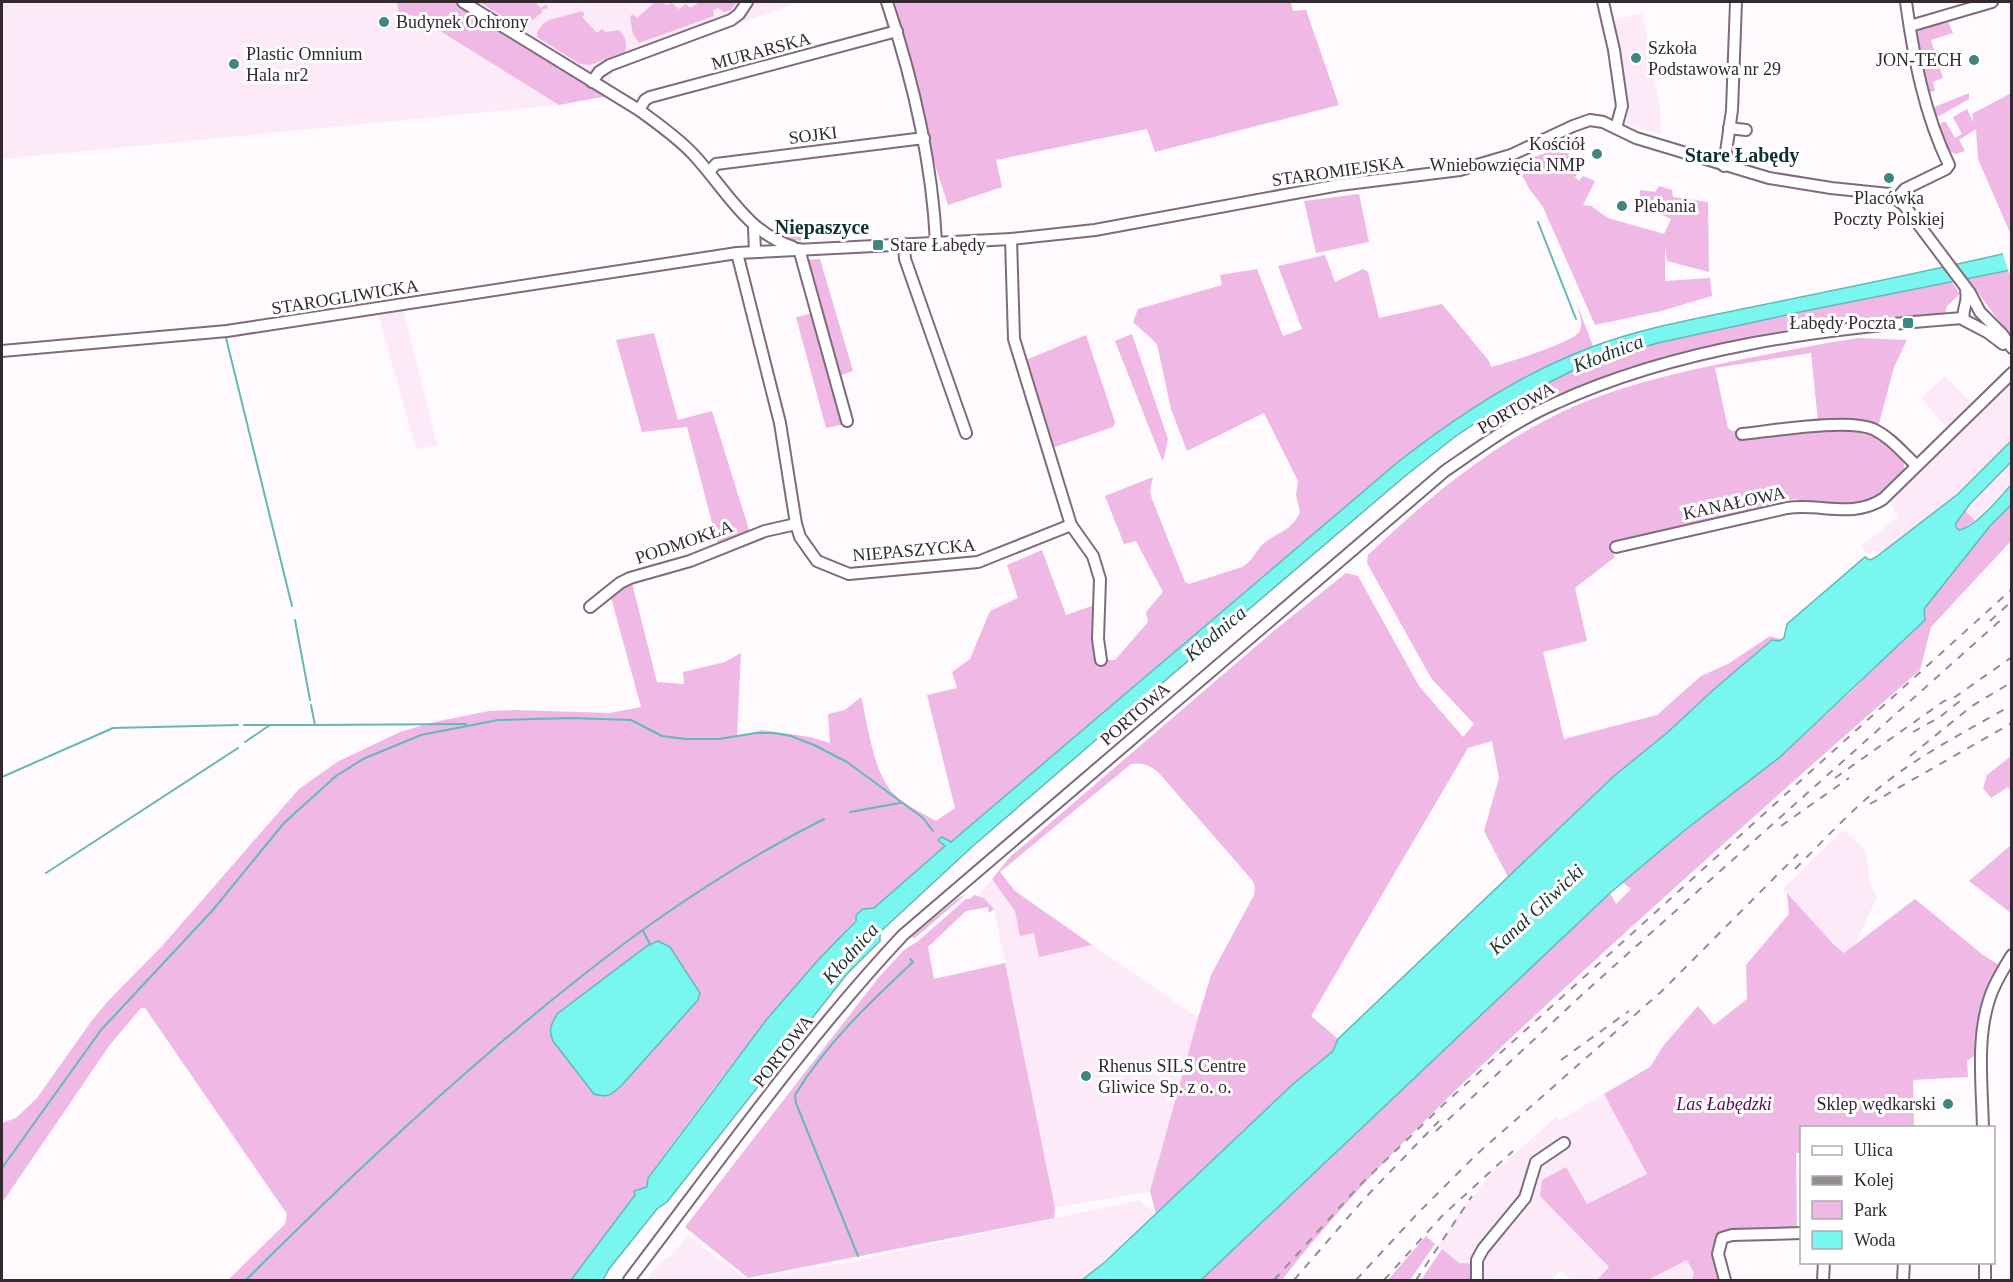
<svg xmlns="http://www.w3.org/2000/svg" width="2013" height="1282" viewBox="0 0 2013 1282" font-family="'Times New Roman',serif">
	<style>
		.built { fill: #fceaf8 }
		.green { fill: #f0b8e4; fill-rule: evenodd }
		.water { fill: #79f6ef; stroke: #64b9b6; stroke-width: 1.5 }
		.pier { fill: #fefafd }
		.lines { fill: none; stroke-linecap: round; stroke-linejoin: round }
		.stream { stroke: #64b9b6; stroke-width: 2 }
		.minor-casing { stroke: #7f6b7b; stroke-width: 14 }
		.minor { stroke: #fff; stroke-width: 10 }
		.rail { stroke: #948d92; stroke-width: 2; stroke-dasharray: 8 8; stroke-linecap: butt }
		.poi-dot { fill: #3e8682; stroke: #fff; stroke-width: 2 }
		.labels { text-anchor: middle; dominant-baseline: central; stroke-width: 6; stroke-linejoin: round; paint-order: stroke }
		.poi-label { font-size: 18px; fill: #332a31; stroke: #fff; text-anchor: start }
		.street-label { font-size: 18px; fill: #332a31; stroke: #fff }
		.park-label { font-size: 18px; font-style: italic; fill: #5d0654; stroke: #fff }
		.neighbourhood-label { font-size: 20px; font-weight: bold; fill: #0d312f; stroke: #fff }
		.water-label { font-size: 20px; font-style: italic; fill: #1f3634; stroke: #fff }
	</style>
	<rect width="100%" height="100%" fill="#fefafd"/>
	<!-- built -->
	<g class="built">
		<polygon points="2,2 799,2 618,69 611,75 607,96 559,105 2,159"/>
		<polygon points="1642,13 1645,25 1660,109 1661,134 1626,125 1629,104 1614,20"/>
		<polygon points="403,310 420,375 438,446 416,449 378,314"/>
		<polygon points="1945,376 1974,405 1948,429 1921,398"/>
		<polygon points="2011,377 2011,441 1958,494 1883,551 1875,550 1865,557 1867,554 1862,545 1898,517 1888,499"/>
		<polygon points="2011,462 2011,485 1975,520 1965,511"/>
		<polygon points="1843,830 1861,846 1867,854 1869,880 1877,897 1855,945 1844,953 1834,945 1783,889"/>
		<polygon points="999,872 1015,891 1198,1018 1150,1191 1055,1208 994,909 984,898 978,895"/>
		<polygon points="1604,1094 1647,1174 1587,1204 1565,1167 1609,1267 1597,1280 1571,1280 1560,1271 1551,1280 1477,1280 1438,1246 1457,1217 1488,1177 1556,1117 1560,1120"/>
		<polygon points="1140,1200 1156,1214 1105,1262 1082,1280 646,1280 663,1259 672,1256 687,1235 748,1280 854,1261"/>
		<polygon points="1688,1260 1694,1274 1692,1280 1648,1279"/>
	</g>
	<!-- green -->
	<g class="green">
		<polygon points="397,2 453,2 607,96 559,105 416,16 399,14"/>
		<polygon points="479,2 535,2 541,8 546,4 548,8 541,10 543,12 532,20 525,30"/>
		<polygon points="655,2 662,2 667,5 672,3 679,9 686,4 690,8 700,2 737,2 731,10 724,12 718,8 713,10 714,16 639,43 633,34 630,18 632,14 637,18"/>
		<polygon points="895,2 1291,2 1293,11 1306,10 1339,105 1155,152 1147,129 996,160 1002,187 948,205 934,162"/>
		<path d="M582 11 585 14 582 17 597 33 602 29 606 32 619 30C625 36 628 44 625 52L590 65 580 64 537 37V32L543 24 549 20Z"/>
		<polygon points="1947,19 1953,33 1931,40 1943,78 1933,82 1935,91 1925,93 1916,41 1918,41 1918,32 1921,28 1931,26"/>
		<polygon points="1969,93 1969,99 1939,116 1932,115 1932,108"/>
		<polygon points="2011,93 2011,235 1978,159 1976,129 1959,140 1965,151 1955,154 1949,150 1939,128 1942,122 1946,122 1955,138 1962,134 1953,117 1967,109 1974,123 1972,114"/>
		<polygon points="1568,144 1569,162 1578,173 1575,177 1579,181 1583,176 1595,181 1583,205 1591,206 1608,218 1664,234 1671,219 1651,210 1653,204 1640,198 1640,190 1655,192 1659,186 1672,190 1673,197 1708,202 1709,272 1667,261 1665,245 1665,281 1710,278 1712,296 1661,311 1595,325 1543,207 1530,190 1520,172 1527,160"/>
		<polygon points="1359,194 1369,242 1316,253 1304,201"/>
		<polygon points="808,234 809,241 787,240 780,237 782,235"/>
		<path d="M1325 255 1335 282 1363 269 1368 272 1379 318 1442 304 1489 361 1491 367C1505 364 1573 342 1579 332 1584 324 1579 313 1577 304L1593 346C1521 374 1459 415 1398 462L951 842 942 837 939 841 945 846 874 908C860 911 847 930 837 941 767 1013 708 1096 648 1177L647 1187 635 1195 571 1280H228L285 1224 287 1214 145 1008H141L109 1046 2 1203V1123L16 1118 37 1098 90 1023 108 1001 163 945 299 789 337 762 400 732 434 722 489 711 514 710 610 713 641 707 610 594 632 583 657 682 684 684 683 672 725 662 741 653 737 737 762 730 810 737 830 743 828 714 845 710 861 697C868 725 873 772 893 793 904 805 923 813 936 821L955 808 927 695 957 688 952 672 970 659 990 611 1018 598 1007 565 1042 550 1066 615 1103 602 1102 639 1105 660H1115L1148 622 1146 612 1163 592 1136 541 1124 544 1105 496 1153 477 1150 491 1152 499 1185 582 1189 584 1242 567C1252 562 1254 554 1261 546 1275 532 1291 533 1300 512L1296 495 1298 481 1264 413 1187 451 1171 409 1157 344 1133 322 1138 309 1222 285 1220 275 1257 269 1283 336 1302 329 1278 266Z"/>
		<polygon points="820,259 853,371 836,377 804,260"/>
		<polygon points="2011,270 2011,337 1967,278"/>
		<path d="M1951 281 1960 294 1947 306 1945 313 1850 320 1805 326 1678 353 1623 369 1569 390 1486 434 1480 420C1512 402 1546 381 1581 367 1638 345 1698 334 1758 321 1822 307 1886 292 1951 281Z"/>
		<polygon points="814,313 845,424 826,428 796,317"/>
		<polygon points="654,333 678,420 712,411 751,536 719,549 687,427 642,432 616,340"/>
		<polygon points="1132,334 1168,439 1164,458 1162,460 1115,341"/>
		<polygon points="1086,335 1115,422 1113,427 1049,449 1021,362"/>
		<path d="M1858 338 1907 340 1894 367 1878 427 1904 457V472L1880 498 1870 504 1807 506C1801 498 1796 499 1787 500V505L1612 544V552L1615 557 1575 588 1587 641 1543 652 1564 739 1657 715 1701 676 1728 664 1770 636 1780 639 1779 641 1772 640 1712 691 1668 732 1614 776 1508 877 1484 831 1499 778 1492 741 1468 748 1311 1016 1338 1039 1333 1051 1292 1085 1156 1214 1150 1191 1198 1018 1211 975 1254 895 1255 886 1252 880 1158 772C1150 765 1142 762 1131 764L1000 872 1015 891 1092 945 1039 957 1034 933 1020 936 1015 911 992 879 1010 857 1049 824 1275 630 1346 573 1358 576 1419 686 1463 737 1474 724 1431 678 1367 563 1368 555C1429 497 1490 446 1566 410 1616 387 1671 374 1724 363 1769 354 1813 345 1858 338ZM1811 353 1818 421 1732 431 1728 428 1715 368Z"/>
		<path d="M2011 505V541L1931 627 1920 670C1806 769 1694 870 1582 972 1477 1069 1370 1167 1282 1280H1201L1610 893 1616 904 1631 889 1622 882 1685 830 1780 757 1857 686 1923 614 1924 609 1990 526Z"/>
		<polygon points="1965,511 1975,520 1963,529 1959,530 1956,523"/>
		<polygon points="2011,756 2011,792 2008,787 1991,798 1983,788 1987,775"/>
		<polygon points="2011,845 2011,913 1969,881"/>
		<polygon points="1787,893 1834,945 1844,953 1915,899 1983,955 1999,965 1986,987 1979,1010 1975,1055 1967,1061 1968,1077 1913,1080 1914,1127 1802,1128 1801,1153 1796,1153 1797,1238 1735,1239 1725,1242 1722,1246 1727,1280 1692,1280 1694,1273 1687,1260 1648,1280 1597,1280 1609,1267 1540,1196 1542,1180 1566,1167 1587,1204 1647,1174 1604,1094 1650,1067 1664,1045 1698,1006 1714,1025 1747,999 1746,965 1789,914"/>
		<polygon points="965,895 915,938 911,937 958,898"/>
		<polygon points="974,895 984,898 994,909 989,913 988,907 966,911 928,947 934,979 1005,963 1055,1208 1054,1218 748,1278 685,1227 879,977 904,950 917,942 966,899 970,899"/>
		<polygon points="1426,1236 1435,1244 1410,1280 1388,1280"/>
		<polygon points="1442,1249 1459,1263 1478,1264 1477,1280 1421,1280"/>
	</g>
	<!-- water -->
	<g class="water">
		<path d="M2011 252V270L1805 311 1662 342 1621 353 1578 368 1532 391 1480 420 1456 436 1404 477 1127 713 973 846 880 932V941L847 974 667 1202 657 1209 609 1269 603 1280H571L635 1195 634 1191 647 1187 648 1178 767 1019 819 959 856 921V915L863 909 874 908 945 846 938 840 942 837 951 842 1398 462C1457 416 1519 375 1589 348 1644 327 1704 317 1762 305 1845 288 1929 271 2011 252Z"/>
		<path d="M2011 441V462L1970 504 1956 523V527L1959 530C1976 527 1999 498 2011 485V505L1990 526 1924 609 1925 620 1780 757 1685 830 1610 893 1201 1280H1082L1105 1262 1292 1085 1333 1051 1338 1039 1614 776 1668 732 1712 691 1772 640 1779 641 1784 638 1787 624 1865 557 1870 560 1876 557 1958 494Z"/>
		<path d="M658 941 670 947 700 993 698 1000 621 1086C611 1095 607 1098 594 1094L553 1041C548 1029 551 1025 557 1014L647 946Z"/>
	</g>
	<!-- pier -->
	<polygon class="pier" points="2012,249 2012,273 2009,273 2002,251"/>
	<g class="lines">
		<!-- stream -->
		<g class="stream">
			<polyline points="1538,222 1576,319"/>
			<polyline points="226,338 292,606"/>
			<polyline points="295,620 310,700"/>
			<polyline points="311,705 315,725 466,724"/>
			<polyline points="244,725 315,725"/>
			<polyline points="245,742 270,725"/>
			<polyline points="2,777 113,728 238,725"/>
			<polyline points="850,812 900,803"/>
			<polyline points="46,873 238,748"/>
			<polyline points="643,931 650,944"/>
			<polyline points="2,1168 101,1030 212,911 284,823 336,776 363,759 421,735 498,720 572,718 631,720 662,736 686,739 719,739 756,733 774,733 791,736 814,745 847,762 923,818 933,831"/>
			<path d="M858 1256 796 1103 795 1095C826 1044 870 1002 913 962L910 959"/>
			<path d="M246 1280C325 1201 406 1124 491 1051 597 960 699 882 824 819"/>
		</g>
		<!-- minor casing -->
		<g class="minor-casing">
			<g id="minor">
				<path d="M463 2 639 110C658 124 677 137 693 154 724 187 747 233 793 247"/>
				<path d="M887 2C913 80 932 160 936 242"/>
				<polyline points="1603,2 1614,50 1622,106 1616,128"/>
				<polyline points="1910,26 1992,2"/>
				<polyline points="592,82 599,72 610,65 731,20 739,14 747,2"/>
				<polyline points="639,110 645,100 650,97 897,31"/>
				<polyline points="1729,128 1746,130"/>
				<polyline points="1724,166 1732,110 1736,2"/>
				<polyline points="709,172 716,164 924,138"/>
				<path d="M1897 198 1905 189 1946 169 1949 165C1924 113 1914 59 1906 2"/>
				<polyline points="754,227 755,252"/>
				<polyline points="1011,239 1014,339 1071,525 1093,556 1100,579 1098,639 1101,660"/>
				<polyline points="904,244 905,259 966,433"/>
				<polyline points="799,249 847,421"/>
				<polyline points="737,253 780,423 796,524 800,537 817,561 849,574 978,562 1071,525"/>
				<path d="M1966 291C1969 302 1961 311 1964 320L1987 332 2003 344"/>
				<polyline points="2,351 227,331 737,253 1011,239 1095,230 1339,185 1460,170 1511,155 1573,126 1590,120 1603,122 1636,138 1769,178 1831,188 1889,194 1904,205 1970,293 1980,312 2002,334 2012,348"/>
				<path d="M1742 434C1772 431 1848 418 1873 429 1890 437 1902 452 1916 465"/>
				<path d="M1616 547 1787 508C1821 503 1852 519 1883 499L2012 373"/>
				<polyline points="590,607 620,583 630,578 690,561 765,531 796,524"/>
				<path d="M1983 1128C1982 1085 1976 1037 1990 997 1995 982 2004 968 2012 955"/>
				<polyline points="1985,1262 1985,1280"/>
				<path d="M629 1280C718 1163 803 1042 903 935L1445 471C1480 447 1515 421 1554 404 1679 346 1827 328 1963 318"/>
				<polyline points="1477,1280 1477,1260 1483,1249 1525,1198 1536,1162 1564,1143"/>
				<polyline points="1725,1280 1718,1254 1722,1238 1732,1235 1802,1233"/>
				<polyline points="1823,1280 1824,1262"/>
				<polyline points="1903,1280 1904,1262"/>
			</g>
		</g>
		<!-- minor -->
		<use href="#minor" class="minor"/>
		<!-- rail -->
		<g class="rail">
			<polyline points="1990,621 2012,601"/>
			<polyline points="1913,732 1940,717 1965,697"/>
			<polyline points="1910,756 1972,706 2012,682"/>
			<polyline points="1835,778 1944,701 1955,697 2012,657"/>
			<polyline points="1870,804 2012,723"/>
			<polyline points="1781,826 1849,778"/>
			<path d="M1795 869C1826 838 1855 806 1889 780 1927 751 1970 729 2012 705"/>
			<polyline points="1561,1060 1629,1011"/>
			<polyline points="1436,1131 1585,992 2003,618"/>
			<polyline points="1274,1280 1359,1186 1444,1104 2012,589"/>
			<polyline points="1294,1280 1364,1199 1439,1121"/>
			<polyline points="1356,1280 1418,1213 1477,1154 1662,991 1798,854"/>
			<polyline points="1384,1280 1442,1216 1513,1151"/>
			<polyline points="1416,1280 1472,1196"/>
		</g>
	</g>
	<!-- markers -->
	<g class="poi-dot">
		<circle cx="384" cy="22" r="6"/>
		<circle cx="1636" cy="58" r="6"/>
		<circle cx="1974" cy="60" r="6"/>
		<circle cx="234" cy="64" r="6"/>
		<circle cx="1597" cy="154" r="6"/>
		<circle cx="1889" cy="178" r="6"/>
		<circle cx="1622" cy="206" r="6"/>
		<rect x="872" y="239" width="12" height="12" rx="3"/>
		<rect x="1902" y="317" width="12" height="12" rx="3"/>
		<circle cx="1086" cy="1076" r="6"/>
		<circle cx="1948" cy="1104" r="6"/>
	</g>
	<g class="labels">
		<!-- poi labels -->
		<g class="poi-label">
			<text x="396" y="22">Budynek Ochrony</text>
			<text x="1648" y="48">Szkoła<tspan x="1648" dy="21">Podstawowa nr 29</tspan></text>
			<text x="246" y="54">Plastic Omnium<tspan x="246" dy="21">Hala nr2</tspan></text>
			<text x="1962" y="60" text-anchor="end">JON-TECH</text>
			<text x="1585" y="144" text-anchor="end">Kościół<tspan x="1585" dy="21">Wniebowzięcia NMP</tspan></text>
			<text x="1889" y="198" text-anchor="middle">Placówka<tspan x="1889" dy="21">Poczty Polskiej</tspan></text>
			<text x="1634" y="206">Plebania</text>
			<text x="890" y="245">Stare Łabędy</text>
			<text x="1896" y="323" text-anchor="end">Łabędy Poczta</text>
			<text x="1098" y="1066">Rhenus SILS Centre<tspan x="1098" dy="21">Gliwice Sp. z o. o.</tspan></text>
			<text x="1936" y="1104" text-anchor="end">Sklep wędkarski</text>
		</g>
		<!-- street labels -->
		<g class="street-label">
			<text transform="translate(761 51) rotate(-15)">MURARSKA</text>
			<text transform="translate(813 135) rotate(-7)">SOJKI</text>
			<text transform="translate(1338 171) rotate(-8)">STAROMIEJSKA</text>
			<text transform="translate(345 297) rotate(-9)">STAROGLIWICKA</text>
			<text transform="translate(1516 408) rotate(-30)">PORTOWA</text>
			<text transform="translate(1734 503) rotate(-12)">KANAŁOWA</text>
			<text transform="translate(684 542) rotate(-19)">PODMOKŁA</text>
			<text transform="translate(914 550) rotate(-5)">NIEPASZYCKA</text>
			<text transform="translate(1135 714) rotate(-41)">PORTOWA</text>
			<text transform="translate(783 1051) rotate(-52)">PORTOWA</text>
		</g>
		<!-- park labels -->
		<g class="park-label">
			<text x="1724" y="1104">Las Łabędzki</text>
		</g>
		<!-- neighbourhood labels -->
		<g class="neighbourhood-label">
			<text x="1742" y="155">Stare Łabędy</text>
			<text x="822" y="227">Niepaszyce</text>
		</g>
		<!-- water labels -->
		<g class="water-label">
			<text transform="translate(1608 353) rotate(-21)">Kłodnica</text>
			<text transform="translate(1215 633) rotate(-40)">Kłodnica</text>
			<text transform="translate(1536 909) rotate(-43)">Kanał Gliwicki</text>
			<text transform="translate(850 953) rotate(-48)">Kłodnica</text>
		</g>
	</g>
	<!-- border -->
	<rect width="2013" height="1282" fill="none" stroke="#332a31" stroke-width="6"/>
	<!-- legend -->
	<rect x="1800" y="1126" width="195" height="138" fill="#ffffff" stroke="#adaaad" stroke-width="1.5"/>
	<rect x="1812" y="1146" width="30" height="9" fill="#ffffff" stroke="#adaaad" stroke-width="1.5"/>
	<text x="1854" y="1156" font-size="18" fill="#332a31">Ulica</text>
	<rect x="1812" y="1176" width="30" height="9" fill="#948d92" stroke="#adaaad" stroke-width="1.5"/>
	<text x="1854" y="1186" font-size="18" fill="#332a31">Kolej</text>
	<rect x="1812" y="1201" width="30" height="18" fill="#f0b8e4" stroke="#adaaad" stroke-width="1.5"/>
	<text x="1854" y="1216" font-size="18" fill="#332a31">Park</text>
	<rect x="1812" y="1231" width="30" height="18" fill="#79f6ef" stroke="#adaaad" stroke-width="1.5"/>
	<text x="1854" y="1246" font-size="18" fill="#332a31">Woda</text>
</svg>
